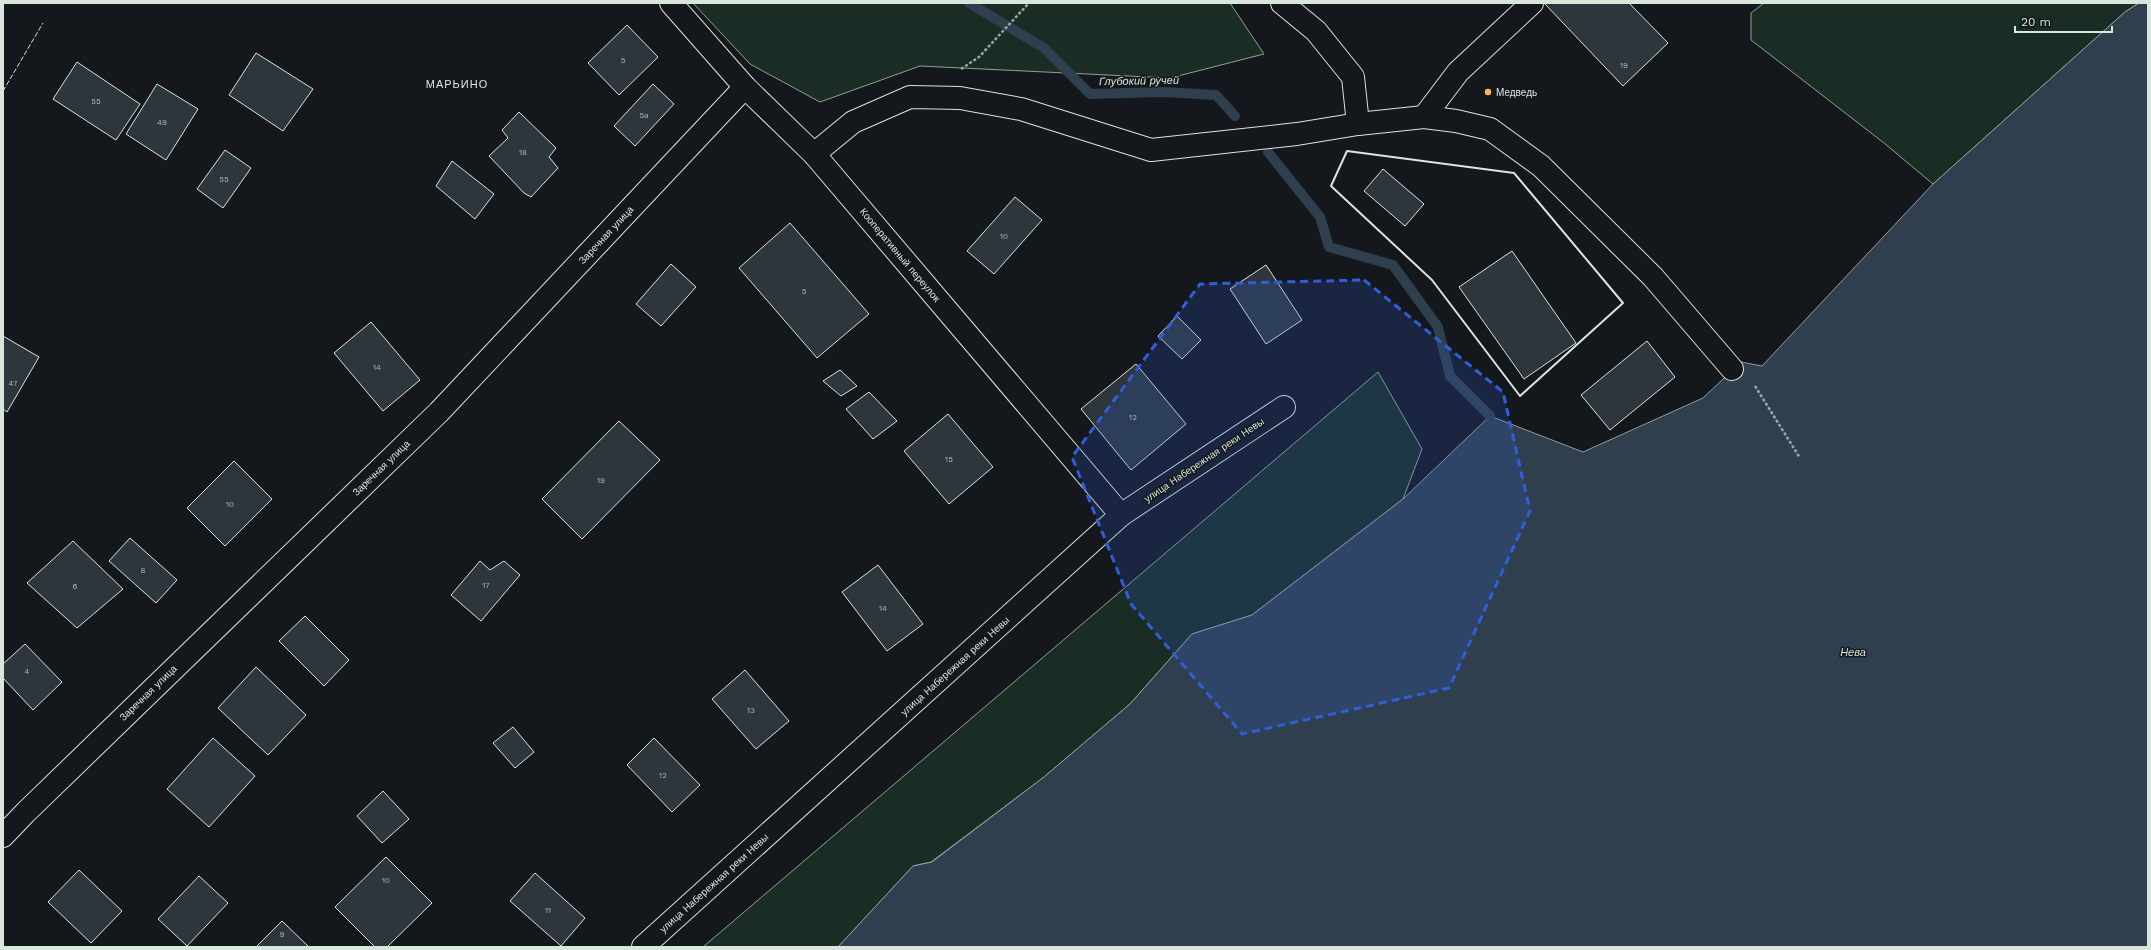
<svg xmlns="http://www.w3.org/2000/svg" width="2151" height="950" viewBox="0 0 2151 950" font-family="'Work Sans',sans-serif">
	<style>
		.green { fill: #1a2d24; stroke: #939e99 }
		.water { fill: #2f3f4d; stroke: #939e99 }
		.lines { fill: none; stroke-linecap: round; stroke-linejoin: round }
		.stream { stroke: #2f3f4d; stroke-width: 10 }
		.building { fill: #2c363c; stroke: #d8e6dc }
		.minor-casing { stroke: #d8e6dc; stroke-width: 24 }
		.path { stroke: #9da8a2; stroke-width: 2.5; stroke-dasharray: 3 2; stroke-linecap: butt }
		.minor { stroke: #14181c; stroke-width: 22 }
		.fence { stroke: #d8e6dc; stroke-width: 1; stroke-dasharray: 5 2; stroke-linecap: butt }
		.wall { stroke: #d8e6dc; stroke-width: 2 }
		.marked { fill: #305dd8; fill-opacity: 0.2; stroke: #305dd8; stroke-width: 3; stroke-dasharray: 8 5; stroke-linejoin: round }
		.poi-dot { fill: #ffb74d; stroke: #14181c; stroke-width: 1.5 }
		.labels { text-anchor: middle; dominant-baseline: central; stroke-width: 3; stroke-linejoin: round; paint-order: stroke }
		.number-label { font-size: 8px; fill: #adbab4 }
		.poi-label { font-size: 10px; fill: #d8e6dc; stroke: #14181c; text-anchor: start }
		.street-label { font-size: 10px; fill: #d8e6dc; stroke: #14181c }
		.water-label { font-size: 11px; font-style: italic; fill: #d8e6dc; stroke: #14181c }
		.neighbourhood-label { font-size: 11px; letter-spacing: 1px; fill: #d8e6dc; stroke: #14181c }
	</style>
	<rect width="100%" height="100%" fill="#14181c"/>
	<!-- green -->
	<g class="green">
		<polygon points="693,3 1230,3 1264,54 1170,78 920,66 820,102 750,64"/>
		<polygon points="1764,3 2139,3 2125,12 1933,184 1884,143 1751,40 1751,13"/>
		<polygon points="1378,372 1422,449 1403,499 1252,615 1192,634 1130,704 1044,777 931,862 913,866 838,947 703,947"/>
	</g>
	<!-- water -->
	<polygon class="water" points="2139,3 2148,3 2148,947 838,947 913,866 932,862 1044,777 1130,704 1192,634 1252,615 1403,499 1490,416 1583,452 1703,398 1741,362 1762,366 1933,184 2125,12"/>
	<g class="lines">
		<!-- stream -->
		<g class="stream">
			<polyline points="969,3 1044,48 1090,94 1164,92 1216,95 1235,116"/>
			<polyline points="1268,152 1320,217 1329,247 1393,265 1438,327 1450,376 1490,416"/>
		</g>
	</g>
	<!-- building -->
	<g class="building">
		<polygon points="1544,3 1629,3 1668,43 1623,86"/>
		<polygon points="627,25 658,57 619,95 588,63"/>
		<polygon points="256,53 313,89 283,131 229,95"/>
		<polygon points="77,62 140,104 116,140 53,99"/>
		<polygon points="157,84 198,109 166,160 126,134"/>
		<polygon points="653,84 674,104 635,146 614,126"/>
		<polygon points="519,112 556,148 549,157 558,168 531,197 524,193 489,156 508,138 502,130"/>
		<polygon points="225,150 251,168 223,208 197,189"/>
		<polygon points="452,161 494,194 475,219 436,186"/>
		<polygon points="1383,169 1424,204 1405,226 1364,191"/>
		<polygon points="1015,197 1042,220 994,274 967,251"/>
		<polygon points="790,223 869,314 817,358 739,268"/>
		<polygon points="1512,251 1576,343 1524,379 1459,287"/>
		<polygon points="671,264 696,287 661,326 636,304"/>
		<polygon points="1266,265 1302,320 1266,344 1230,289"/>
		<polygon points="1177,316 1201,340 1182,359 1158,336"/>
		<polygon points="371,322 420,380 383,411 334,353"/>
		<polygon points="3,336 39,357 7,412 3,409"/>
		<polygon points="1647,341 1675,377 1610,430 1581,395"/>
		<polygon points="1136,364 1186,424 1131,470 1081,409"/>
		<polygon points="840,370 857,386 841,396 823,381"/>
		<polygon points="869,392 897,421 873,439 846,409"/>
		<polygon points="948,414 993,467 949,504 904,451"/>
		<polygon points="619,421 660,460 582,539 542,499"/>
		<polygon points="234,461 272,499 225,546 187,508"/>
		<polygon points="130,538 177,580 156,603 109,561"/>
		<polygon points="73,541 123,589 77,628 27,583"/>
		<polygon points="480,561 490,570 504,561 520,575 481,621 451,595"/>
		<polygon points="878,565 923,624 887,651 842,592"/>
		<polygon points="305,616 349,660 324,686 279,641"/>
		<polygon points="25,644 62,682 33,710 3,678 3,664"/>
		<polygon points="256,667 306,715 268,755 218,708"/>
		<polygon points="745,670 789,721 756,749 712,699"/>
		<polygon points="513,727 534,752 515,768 493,743"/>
		<polygon points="213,738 255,776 209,827 167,789"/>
		<polygon points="654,738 700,785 672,812 627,765"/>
		<polygon points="383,791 409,819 382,843 357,816"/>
		<polygon points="386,857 432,903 387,947 375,947 335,907"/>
		<polygon points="79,870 122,911 91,943 48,902"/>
		<polygon points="535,873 585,918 561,946 510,901"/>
		<polygon points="199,876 228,903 187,946 158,919"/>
		<polygon points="282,921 309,947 256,947"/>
	</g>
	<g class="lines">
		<!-- minor casing -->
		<g class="minor-casing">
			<g id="minor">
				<polyline points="671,3 745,87 814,154 1121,515"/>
				<polyline points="1282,3 1316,31 1353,77 1358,124"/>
				<polyline points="1424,117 1458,72 1532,3"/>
				<polyline points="814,154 853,122 910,97 960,98 1021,109 1151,150 1297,134 1358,124 1424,117 1456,121 1490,129 1541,166 1653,277 1732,369"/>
				<polyline points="3,836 26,812 439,412 745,87"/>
				<polyline points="643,947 1121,515 1284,407"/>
			</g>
		</g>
		<!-- path -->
		<g class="path">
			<polyline points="961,69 979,57 1029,3"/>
			<polyline points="1755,386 1800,458"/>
		</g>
		<!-- minor -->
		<use href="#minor" class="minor"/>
		<!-- fence -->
		<polyline class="fence" points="3,91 43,23"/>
		<!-- wall -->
		<polygon class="wall" points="1347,151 1514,173 1623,303 1520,396 1432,280 1331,186"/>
	</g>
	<!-- marked area -->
	<path class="marked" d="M1364 280 1503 392 1530 511 1449 688 1242 734 1131 604 1072 457 1200 284Z"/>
	<!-- markers -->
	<circle class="poi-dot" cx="1488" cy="92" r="4"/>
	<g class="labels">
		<!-- number labels -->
		<g class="number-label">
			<text x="623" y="60">5</text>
			<text x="1624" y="65">19</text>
			<text x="96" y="101">55</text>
			<text x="644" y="115">5а</text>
			<text x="162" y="122">49</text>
			<text x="523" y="152">18</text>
			<text x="224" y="179">55</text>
			<text x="1004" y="236">10</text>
			<text x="804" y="291">5</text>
			<text x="377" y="367">14</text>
			<text x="13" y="383">47</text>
			<text x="1133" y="417">12</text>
			<text x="949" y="459">15</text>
			<text x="601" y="480">19</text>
			<text x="230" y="504">10</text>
			<text x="143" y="570">8</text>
			<text x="486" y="585">17</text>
			<text x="75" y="586">6</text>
			<text x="883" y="608">14</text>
			<text x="27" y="671">4</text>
			<text x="751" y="710">13</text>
			<text x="663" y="775">12</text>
			<text x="386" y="880">10</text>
			<text x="548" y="910">11</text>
			<text x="282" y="934">9</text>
		</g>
		<!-- poi labels -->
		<g class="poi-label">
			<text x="1496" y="92">Медведь</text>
		</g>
		<!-- street labels -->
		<g class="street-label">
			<text transform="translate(606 235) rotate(-47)">Заречная улица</text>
			<text transform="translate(900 255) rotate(50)">Кооперативный переулок</text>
			<text transform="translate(1204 460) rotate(-34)">улица Набережная реки Невы</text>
			<text transform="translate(381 468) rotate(-44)">Заречная улица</text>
			<text transform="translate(955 666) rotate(-42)">улица Набережная реки Невы</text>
			<text transform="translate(148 693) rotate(-44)">Заречная улица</text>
			<text transform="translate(714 883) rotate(-42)">улица Набережная реки Невы</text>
		</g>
		<!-- water labels -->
		<g class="water-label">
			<text transform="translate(1139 81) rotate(-1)">Глубокий ручей</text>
			<text x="1853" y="652">Нева</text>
		</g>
		<!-- neighbourhood labels -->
		<g class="neighbourhood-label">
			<text x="457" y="84">МАРЬИНО</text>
		</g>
	</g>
	<!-- border -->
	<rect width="2151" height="950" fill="none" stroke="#d8e6dc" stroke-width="8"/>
	<!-- scale -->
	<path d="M2015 26v6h97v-6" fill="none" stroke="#d8e6dc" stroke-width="2"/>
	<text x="2021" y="26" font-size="12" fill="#d8e6dc" stroke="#14181c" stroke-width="3" paint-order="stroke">20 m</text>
</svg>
